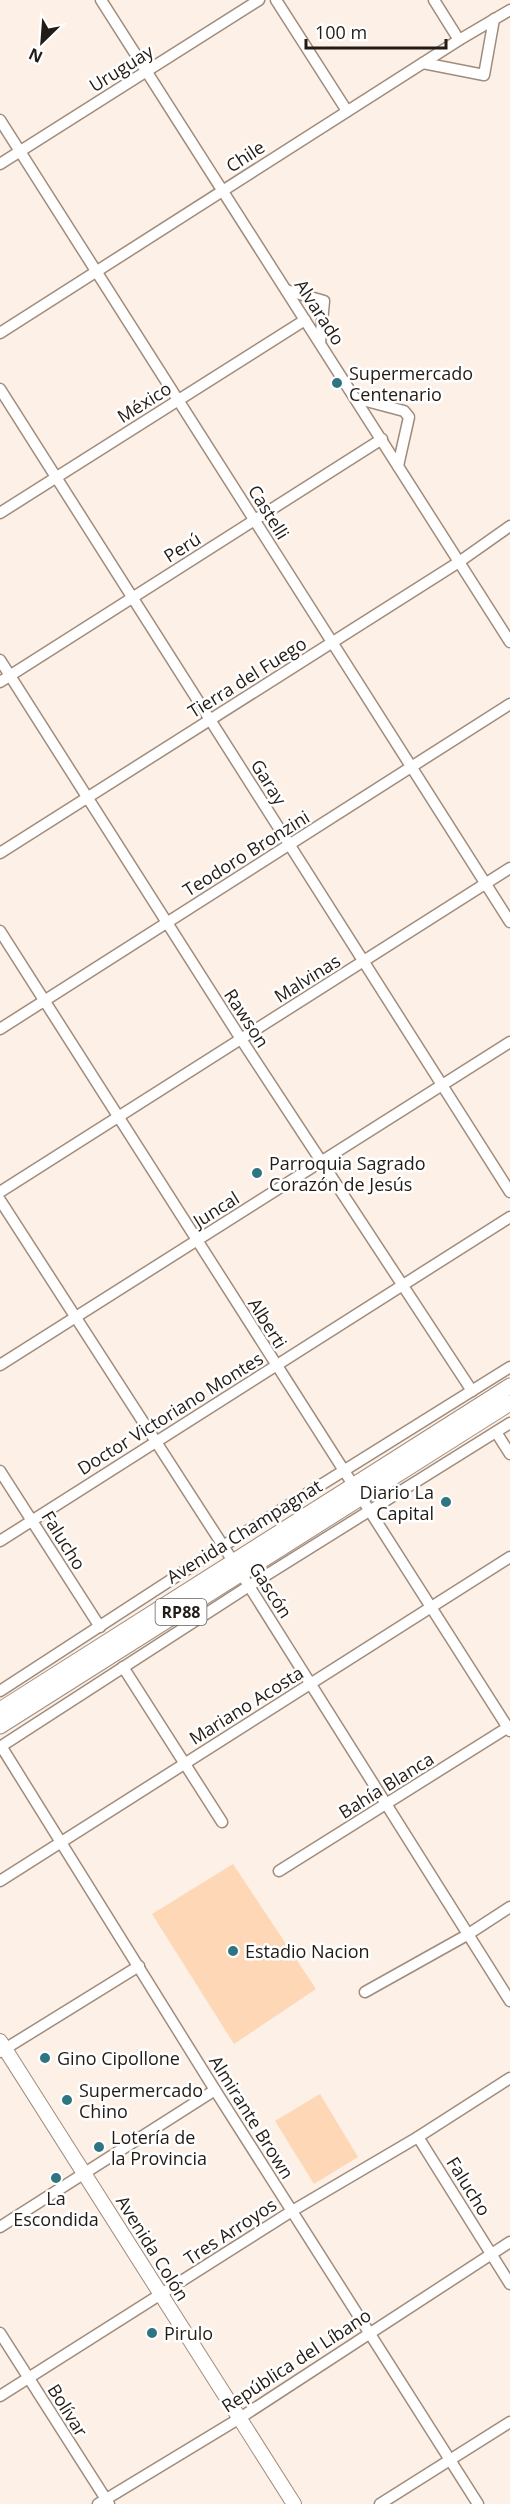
<svg xmlns="http://www.w3.org/2000/svg" width="510" height="2504" viewBox="0 0 510 2504" font-family="'Open Sans',sans-serif">
	<style>
		.green { fill: #fed7b6 }
		.lines { fill: none; stroke-linecap: round; stroke-linejoin: round }
		.minor-casing { stroke: #a08c7c; stroke-width: 13 }
		.major-casing { stroke: #a08c7c; stroke-width: 16 }
		.highway-casing { stroke: #a08c7c; stroke-width: 17 }
		.minor { stroke: #fff; stroke-width: 10 }
		.major { stroke: #fff; stroke-width: 14 }
		.highway { stroke: #fff; stroke-width: 15 }
		.poi-dot { fill: #2e7581; stroke: #fff; stroke-width: 2 }
		.labels { text-anchor: middle; dominant-baseline: central; stroke-width: 5; stroke-linejoin: round; paint-order: stroke }
		.shield { fill: #fff; stroke: #655f5b; stroke-width: 1.5 }
		.shield-label { font-size: 16px; font-weight: bold; fill: #231b15 }
		.street-label { font-size: 18px; fill: #231b15; stroke: #fff }
		.poi-label { font-size: 18px; fill: #231b15; stroke: #fff; text-anchor: start }
	</style>
	<rect width="100%" height="100%" fill="#fdf0e6"/>
	<!-- green -->
	<g class="green">
		<polygon points="233,1864 316,1989 234,2044 152,1914"/>
		<polygon points="320,2094 358,2157 314,2184 275,2121"/>
	</g>
	<g class="lines">
		<!-- minor casing -->
		<g class="minor-casing">
			<g id="minor">
				<polyline points="101,0 510,642"/>
				<polyline points="276,0 347,111"/>
				<polyline points="434,0 459,40"/>
				<polyline points="423,63 484,75 494,19"/>
				<polyline points="0,120 510,922"/>
				<polyline points="0,164 259,0"/>
				<polyline points="286,290 324,301 320,343"/>
				<polyline points="0,333 459,40 510,10"/>
				<polyline points="0,389 510,1192"/>
				<polyline points="355,398 404,411 409,417 398,466"/>
				<polyline points="0,513 305,320"/>
				<polyline points="0,660 241,1039 472,1391"/>
				<polyline points="0,682 382,439"/>
				<polyline points="0,853 459,562 510,526"/>
				<polyline points="0,931 510,1731"/>
				<polyline points="0,1029 510,704"/>
				<polyline points="0,1192 510,868"/>
				<polyline points="0,1200 249,1586 510,2001"/>
				<polyline points="0,1365 510,1042"/>
				<polyline points="496,1432 510,1454"/>
				<polyline points="0,1471 100,1627"/>
				<polyline points="0,1541 510,1217"/>
				<polyline points="123,1667 222,1822"/>
				<polyline points="0,1691 223,1546 510,1367"/>
				<polyline points="1,1746 215,2090 478,2504"/>
				<polyline points="0,1747 249,1586 510,1423"/>
				<polyline points="279,1871 510,1726"/>
				<polyline points="0,1881 510,1557"/>
				<polyline points="365,1992 467,1935 510,1907"/>
				<polyline points="0,2052 139,1966"/>
				<polyline points="418,2137 510,2284"/>
				<polyline points="0,2227 215,2090"/>
				<polyline points="0,2333 109,2504"/>
				<polyline points="0,2396 292,2211 418,2137 510,2078"/>
				<polyline points="98,2504 240,2418 510,2242"/>
				<polyline points="380,2504 510,2422"/>
			</g>
		</g>
		<!-- major casing -->
		<g class="major-casing">
			<polyline id="major" points="0,2041 294,2504"/>
		</g>
		<!-- highway casing -->
		<g class="highway-casing">
			<g id="highway">
				<polyline points="0,1710 510,1386"/>
				<polyline points="0,1726 510,1403"/>
			</g>
		</g>
		<!-- minor -->
		<use href="#minor" class="minor"/>
		<!-- major -->
		<use href="#major" class="major"/>
		<!-- highway -->
		<use href="#highway" class="highway"/>
	</g>
	<!-- markers -->
	<g class="poi-dot">
		<circle cx="337" cy="383" r="6"/>
		<circle cx="257" cy="1173" r="6"/>
		<circle cx="446" cy="1502" r="6"/>
		<circle cx="233" cy="1951" r="6"/>
		<circle cx="45" cy="2058" r="6"/>
		<circle cx="67" cy="2100" r="6"/>
		<circle cx="99" cy="2147" r="6"/>
		<circle cx="56" cy="2178" r="6"/>
		<circle cx="152" cy="2333" r="6"/>
	</g>
	<g class="labels">
		<!-- shield labels -->
		<rect class="shield" x="155.5" y="1599" width="51" height="26" rx="4.5"/>
		<g class="shield-label">
			<text x="181" y="1612">RP88</text>
		</g>
		<!-- street labels -->
		<g class="street-label">
			<text transform="translate(121 68) rotate(-32)">Uruguay</text>
			<text transform="translate(245 156) rotate(-33)">Chile</text>
			<text transform="translate(320 312) rotate(57)">Alvarado</text>
			<text transform="translate(144 402) rotate(-32)">México</text>
			<text transform="translate(269 512) rotate(58)">Castelli</text>
			<text transform="translate(182 547) rotate(-32)">Perú</text>
			<text transform="translate(247 677) rotate(-32)">Tierra del Fuego</text>
			<text transform="translate(269 782) rotate(58)">Garay</text>
			<text transform="translate(246 853) rotate(-32)">Teodoro Bronzini</text>
			<text transform="translate(307 978) rotate(-32)">Malvinas</text>
			<text transform="translate(247 1018) rotate(57)">Rawson</text>
			<text transform="translate(216 1209) rotate(-32)">Juncal</text>
			<text transform="translate(268 1323) rotate(58)">Alberti</text>
			<text transform="translate(170 1413) rotate(-32)">Doctor Victoriano Montes</text>
			<text transform="translate(244 1531) rotate(-32)">Avenida Champagnat</text>
			<text transform="translate(64 1540) rotate(58)">Falucho</text>
			<text transform="translate(271 1590) rotate(57)">Gascón</text>
			<text transform="translate(246 1705) rotate(-32)">Mariano Acosta</text>
			<text transform="translate(386 1785) rotate(-32)">Bahía Blanca</text>
			<text transform="translate(252 2117) rotate(58)">Almirante Brown</text>
			<text transform="translate(469 2186) rotate(58)">Falucho</text>
			<text transform="translate(230 2231) rotate(-33)">Tres Arroyos</text>
			<text transform="translate(153 2248) rotate(58)">Avenida Colón</text>
			<text transform="translate(296 2360) rotate(-33)">República del Líbano</text>
			<text transform="translate(68 2410) rotate(58)">Bolívar</text>
		</g>
		<!-- poi labels -->
		<g class="poi-label">
			<text x="349" y="373">Supermercado<tspan x="349" dy="21">Centenario</tspan></text>
			<text x="269" y="1163">Parroquia Sagrado<tspan x="269" dy="21">Corazón de Jesús</tspan></text>
			<text x="434" y="1492" text-anchor="end">Diario La<tspan x="434" dy="21">Capital</tspan></text>
			<text x="245" y="1951">Estadio Nacion</text>
			<text x="57" y="2058">Gino Cipollone</text>
			<text x="79" y="2090">Supermercado<tspan x="79" dy="21">Chino</tspan></text>
			<text x="111" y="2137">Lotería de<tspan x="111" dy="21">la Provincia</tspan></text>
			<text x="56" y="2198" text-anchor="middle">La<tspan x="56" dy="21">Escondida</tspan></text>
			<text x="164" y="2333">Pirulo</text>
		</g>
	</g>
	<!-- north arrow -->
	<g transform="translate(42 42) rotate(205)" stroke="#ffffff" stroke-width="4.5" paint-order="stroke">
	<path d="M0-4.5L10 22L0 15L-10 22Z" fill="#231b15"/>
	<text y="-9" font-size="16" font-weight="bold" text-anchor="middle" fill="#231b15">N</text>
	</g>
	<!-- scale -->
	<path d="M306 39v9h140v-9" fill="none" stroke="#231b15" stroke-width="3"/>
	<text x="315" y="39" font-size="18" fill="#231b15" stroke="#ffffff" stroke-width="4.5" paint-order="stroke">100 m</text>
</svg>
